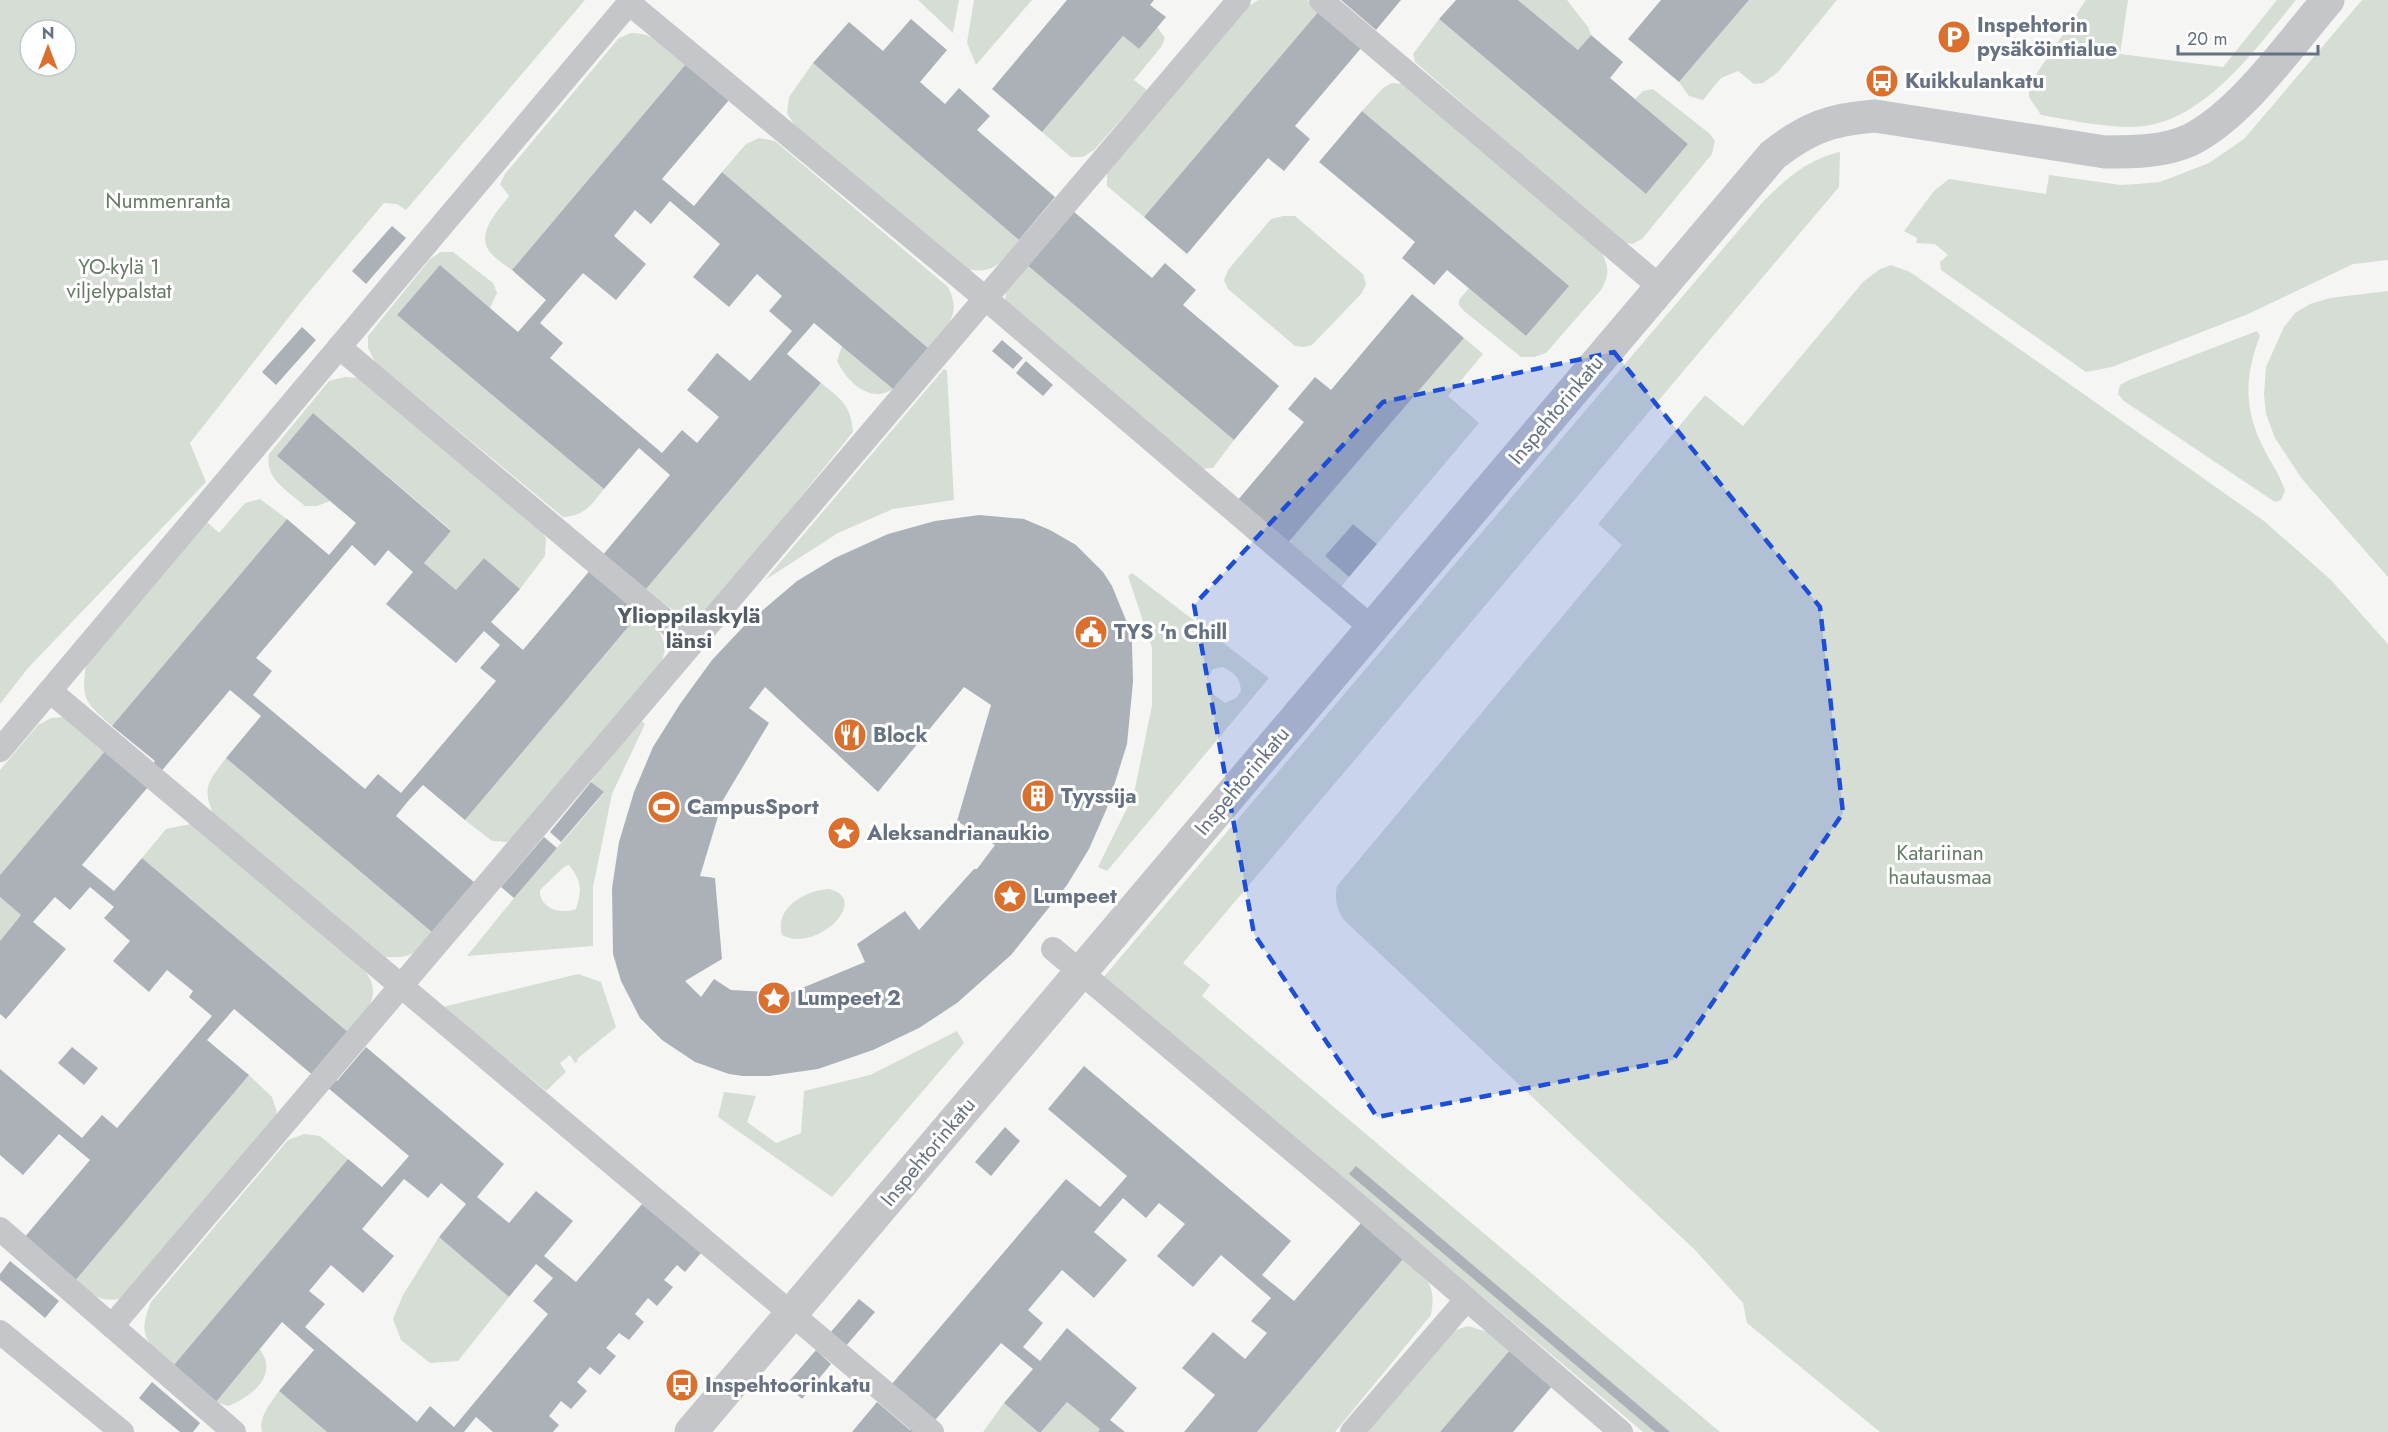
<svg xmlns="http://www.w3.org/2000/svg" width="2388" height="1432" viewBox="0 0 2388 1432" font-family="Jost,sans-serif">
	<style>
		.green { fill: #d6ddd4; fill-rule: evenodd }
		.building { fill: #acb1b8; fill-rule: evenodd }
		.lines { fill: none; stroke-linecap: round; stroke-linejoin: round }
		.service { stroke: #c4c6ca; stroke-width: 24 }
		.tertiary { stroke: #c4c6ca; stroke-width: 33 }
		.marked { fill: #1d4ed8; fill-opacity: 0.2; stroke: #1d4ed8; stroke-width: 4.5; stroke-dasharray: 12 8; stroke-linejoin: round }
		.labels { text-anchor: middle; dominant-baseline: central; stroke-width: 6; stroke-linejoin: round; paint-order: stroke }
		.poi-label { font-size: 21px; font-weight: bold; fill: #667182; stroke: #fff; text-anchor: start }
		.park-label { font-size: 21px; fill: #667a65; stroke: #fff }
		.street-label { font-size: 21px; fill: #667182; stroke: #fff }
		.neighbourhood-label { font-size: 22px; font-weight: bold; fill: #545c68; stroke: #fff }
	</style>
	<rect width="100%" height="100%" fill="#f5f6f3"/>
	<!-- green -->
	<g class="green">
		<path d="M0 0H585L406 210 397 204 384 203 304 298 190 443 206 482 28 668 0 704ZM30 30H66V66H30Z"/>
		<polygon points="918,0 959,0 953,33"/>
		<polygon points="974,0 1032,0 976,65 967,43"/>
		<polygon points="1258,0 1307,0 1319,11 1144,217 1107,186 1107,172 1246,8"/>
		<polygon points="1518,0 1567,0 1588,27 1591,35 1578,50"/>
		<polygon points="1749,0 1837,0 1778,72 1763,83 1754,84 1738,71 1721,78 1703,100 1689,96 1679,82"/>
		<path d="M2086 0H2128L2120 54 2223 67 2277 0H2296C2255 49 2202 127 2131 127 2101 127 2070 120 2041 115L2029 97V85Z"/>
		<polygon points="2362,0 2388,0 2388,260 2353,264 2248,314 2112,367 2086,372 1941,270 1940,262 1948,255 1935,244 1916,243 1917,238 1904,231 1934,191 1949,179 2046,194 2049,175 2121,185 2137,184 2160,182 2209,163 2244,139"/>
		<polygon points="1439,19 1646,194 1688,144 1635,99 1643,91 1653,89 1710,134 1715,141 1712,154 1642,239 1632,244 1622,242 1415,62 1413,54"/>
		<polygon points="1157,27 1165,38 1161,47 1134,80 1147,90 1094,150 1083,157 1071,157 1042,132 1123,36 1139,49"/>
		<path d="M631 33C656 33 668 49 686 64L512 270C505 265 494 258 489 251 476 232 499 210 509 196L500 184 505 174 619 38Z"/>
		<path d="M813 63 1019 240C1002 262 996 275 965 269L795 126 787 113 789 97Z"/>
		<path d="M1392 83 1403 84 1601 251C1609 267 1610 274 1601 290L1546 353 1534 357H1521L1464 311 1459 305V300L1469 288 1526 336 1568 286 1362 111 1383 88Z"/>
		<path d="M759 138 775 141 948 287C963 316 946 327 928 348L722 172 746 144Z"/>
		<path d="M1840 152 1839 187 1183 963 1210 985 1202 996 1720 1432H1643L1335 1172 1102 979 1761 204C1783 181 1807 159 1840 152Z"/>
		<polygon points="1283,216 1295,216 1363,274 1366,284 1362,293 1312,345 1304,347 1295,346 1228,289 1224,280 1228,270 1271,219"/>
		<path d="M441 252H453L493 283 497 293 490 308 440 265 397 315 604 489C591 505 585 516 563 517L375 362 368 348V336L430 259Z"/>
		<polygon points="1027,265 1234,440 1213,468 1201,469 1005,301 1006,292"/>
		<path d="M1891 265 1910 272 2264 521 2331 580 2388 644V1432H1880L1747 1323 1743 1303 1695 1250 1345 921C1337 910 1334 900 1337 886L1622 545 1598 524 1705 395 1743 426 1863 282 1880 269Z"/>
		<polygon points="2388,291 2388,577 2302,479 2275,438 2266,414 2264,395 2266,367 2284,327 2295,313 2310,304 2330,298"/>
		<path d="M2257 331 2260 336C2244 377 2244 410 2264 449 2271 463 2280 475 2285 491L2281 500 2275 502 2124 401 2118 394 2120 385 2129 380Z"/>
		<polygon points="1464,338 1483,354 1448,396 1479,423 1377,544 1353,524 1325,556 1349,577 1339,590 1286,545"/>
		<path d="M842 346 893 389C870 404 847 382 837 361Z"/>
		<polygon points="944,369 947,371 954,500 893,509 838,533 765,580"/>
		<path d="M345 377 360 378 538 526 546 538 545 556 520 589 484 558 456 590 424 563 451 530 313 413 277 456 330 501 317 506H305C288 491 264 479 269 454L329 381Z"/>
		<path d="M821 383C841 399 851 405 853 432L711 608C682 625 668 606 646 589Z"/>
		<path d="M260 499 287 519 112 726C85 702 81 700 86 663L206 521 219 533 245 503Z"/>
		<path d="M1132 573 1269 678 1107 871 1098 867 1134 794 1152 705V648L1128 576ZM1223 667C1235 673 1240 678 1241 691L1236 698 1225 703 1209 691 1208 678 1213 669Z"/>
		<polygon points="640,613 659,631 666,647 660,667 520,833 507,842 492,841 465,820"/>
		<polygon points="65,717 106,750 0,875 0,770 38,725 51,718"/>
		<path d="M640 720 645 724 612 794 593 887V946L467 956 514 898 604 793 591 782ZM569 865C582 882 582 889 576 909 561 915 539 908 540 890L564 867Z"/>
		<path d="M226 758 433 933C416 953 412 959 385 957L213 813C201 786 210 780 226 758Z"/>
		<path d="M191 824 360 965C386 993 368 1009 349 1033L142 858 166 829Z"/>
		<path d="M829 889C872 899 816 954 782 935 774 908 805 890 829 889Z"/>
		<polygon points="0,897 21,915 0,941"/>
		<polygon points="578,974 601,982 616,1027 577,1059 578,1061 575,1063 570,1055 560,1063 566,1072 546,1091 443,1007"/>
		<polygon points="957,1031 964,1043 832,1197 718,1117 724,1092 756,1096 747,1122 776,1143 801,1133 804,1091 870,1075"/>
		<path d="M249 1075 272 1097 277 1112 269 1129 130 1296C104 1305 95 1297 74 1282Z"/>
		<path d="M304 1134 320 1136 348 1159 173 1366C148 1342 136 1338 151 1302L288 1140Z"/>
		<polygon points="439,1237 509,1297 458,1361 430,1363 401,1340 393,1319 403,1295"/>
		<path d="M1403 1259C1426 1279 1437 1282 1431 1315L1335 1432H1257Z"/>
		<polygon points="1468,1326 1488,1332 1510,1350 1440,1432 1363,1432 1449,1332"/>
		<path d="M260 1349C262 1353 265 1358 266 1362 270 1384 244 1400 228 1406L216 1402Z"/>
		<path d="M279 1391 327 1432H262C258 1417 271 1403 279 1391Z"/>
		<polygon points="1067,1402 1100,1429 1098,1432 1041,1432"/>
		<polygon points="1004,1403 1038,1432 983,1432"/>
	</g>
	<!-- building -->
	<g class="building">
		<polygon points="1067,0 1154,0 1150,5 1166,17 1139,49 1123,36 1042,132 992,89"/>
		<polygon points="1341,0 1401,0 1376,30"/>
		<polygon points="1456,0 1518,0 1578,50 1591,35 1623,62 1610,78 1688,144 1646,194 1439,19"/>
		<polygon points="1661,0 1749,0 1679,82 1628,39"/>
		<polygon points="1319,11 1362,47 1295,126 1310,139 1284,171 1268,158 1187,254 1144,217"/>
		<polygon points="911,19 947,50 920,82 945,104 959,88 990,116 977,130 1055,197 1019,240 813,63 849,22 883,51"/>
		<path d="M686 64 729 100 662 179 694 206 722 172 928 348 893 389 814 323 787 354 821 383 646 589 612 561 640 613 465 820 423 785 409 800 396 816 475 883 433 933 226 758 261 716 230 690 82 865 114 891 142 858 349 1033 320 1067 337 1081 366 1047 504 1164 477 1197 509 1223 536 1191 573 1221 544 1256 576 1282 642 1204 701 1253 685 1272 677 1265 664 1280 673 1287 657 1306 648 1298 635 1314 644 1322 629 1340 619 1333 606 1348 616 1356 600 1375 590 1367 577 1382 587 1391 571 1409 561 1401 549 1416 559 1425 553 1432H493L476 1417 464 1432H327L279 1391 314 1350 282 1322 216 1402 173 1366 348 1159 382 1187 409 1156 234 1009 207 1040 249 1075 74 1282 23 1239 90 1160 59 1134 23 1175 0 1155V1069L82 1138 102 1115 117 1128 212 1016 189 997 193 991 167 970 149 992 113 961 130 941 104 918 114 907 90 887 70 910 55 897 33 922 66 949 6 1019 0 1014V941L21 915 0 897V875L106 750 140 779 155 761 112 726 287 519 329 555 356 523 277 456 313 413 451 531 424 563 456 590 484 558 520 589 491 622 523 650 670 475 639 448 604 489 397 315 440 265 518 332 546 300 512 270ZM670 201 720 244 693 277 729 307 757 274 782 296 769 311 792 331 750 381 717 353 687 390 719 417 697 443 682 430 662 453 550 358 563 343 540 323 583 273 616 300 646 264 614 236 635 210 651 224ZM352 545 375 566 388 550 413 572 386 604 456 663 484 631 500 645 480 668 496 681 401 793 378 774 365 789 253 695 272 671 256 658ZM404 1179 428 1198 441 1183 466 1204 439 1237 509 1297 536 1264 553 1278 533 1301 548 1314 454 1427 430 1406 417 1422 305 1327 325 1304 309 1291 331 1265 363 1293 394 1256 362 1229Z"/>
		<polygon points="1362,111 1569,286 1526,336 1447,270 1434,285 1402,258 1415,242 1319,162"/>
		<polygon points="1073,211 1152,278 1165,263 1196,290 1183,305 1279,386 1234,440 1027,265"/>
		<polygon points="392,226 406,238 366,284 352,271"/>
		<polygon points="1412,294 1464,338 1286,545 1237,501 1304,422 1288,409 1315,377 1331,390"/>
		<polygon points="302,327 316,340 276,385 262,372"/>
		<polygon points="1002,340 1023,358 1013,369 992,351"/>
		<polygon points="1026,361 1053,385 1043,396 1016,373"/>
		<path d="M979 515 1024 519 1050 530 1076 545 1103 572 1112 586 1128 625 1132 643 1133 682 1127 744 1107 808 1089 849 1067 885 1011 955 957 1003 919 1028 873 1050 818 1069 769 1076H743L729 1074 695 1062 662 1040 640 1018 621 981 613 954 612 888 619 842 634 792 653 747 680 704 712 660 744 626 797 581 835 558 888 534 935 521ZM765 687 878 792 964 687 991 705 957 821 995 845 977 869H974L919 930 905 911 857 944 865 962 790 993 731 990 714 979 701 997 685 981 722 959 715 878 700 876 723 800 769 723 749 708Z"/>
		<polygon points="1353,524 1377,544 1349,577 1325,556"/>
		<polygon points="591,782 604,792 561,842 550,832"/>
		<polygon points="544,837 557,848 514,898 501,887"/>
		<polygon points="72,1047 98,1068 84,1085 58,1063"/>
		<polygon points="1084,1066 1291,1241 1262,1275 1294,1301 1361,1223 1403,1259 1257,1432 1184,1432 1215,1395 1182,1368 1213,1332 1245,1359 1267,1333 1251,1321 1271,1298 1221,1255 1193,1287 1157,1256 1185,1224 1159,1203 1146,1218 1123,1198 1094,1232 1127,1260 1094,1298 1062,1270 1028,1310 1043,1323 1023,1347 1040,1361 1067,1328 1137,1388 1110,1420 1125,1432 1098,1432 1100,1429 1067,1402 1041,1432 1038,1432 1004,1403 1033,1369 1001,1343 925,1432 852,1432 877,1402 910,1430 925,1413 891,1385 1066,1179 1100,1207 1127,1176 1048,1109"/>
		<polygon points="1005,1127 1020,1141 991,1176 975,1162"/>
		<polygon points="1356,1166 1670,1432 1655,1432 1349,1174"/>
		<polygon points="10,1261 59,1301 45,1318 0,1280 0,1274"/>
		<polygon points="859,1299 875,1312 845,1347 830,1333"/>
		<polygon points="816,1350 831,1364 802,1399 786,1385"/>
		<polygon points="1510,1350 1553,1385 1513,1432 1440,1432"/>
		<polygon points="152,1382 200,1423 193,1432 180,1432 139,1398"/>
	</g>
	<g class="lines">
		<!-- service -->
		<g class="service">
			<polyline points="631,0 629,3 985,298 1372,628"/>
			<polyline points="1321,0 1660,287"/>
			<polyline points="339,347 692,643"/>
			<polyline points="50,691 932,1432"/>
			<polyline points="0,750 629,3"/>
			<polyline points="1053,949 1347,1196 1621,1432"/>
			<polyline points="0,1229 234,1432"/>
			<polyline points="112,1326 1239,0"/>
			<polyline points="0,1332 122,1432"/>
			<polyline points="1352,1432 1466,1300"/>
		</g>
		<!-- tertiary -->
		<path class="tertiary" d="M691 1432 1773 155C1807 128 1832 119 1875 116L2105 152C2133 152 2164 152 2190 140 2242 114 2290 44 2328 0"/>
	</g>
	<!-- marked area -->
	<path class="marked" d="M1614 352 1820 607 1843 813 1673 1060 1377 1117 1254 934 1194 605 1383 402Z"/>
	<!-- icons -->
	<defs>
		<g id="parking-disc" transform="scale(1.725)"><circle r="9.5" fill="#db702e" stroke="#fff"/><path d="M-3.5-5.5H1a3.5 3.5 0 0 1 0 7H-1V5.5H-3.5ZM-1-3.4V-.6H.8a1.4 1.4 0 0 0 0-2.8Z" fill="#fff"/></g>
		<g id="bus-disc" transform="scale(1.725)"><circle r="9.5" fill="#db702e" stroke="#fff"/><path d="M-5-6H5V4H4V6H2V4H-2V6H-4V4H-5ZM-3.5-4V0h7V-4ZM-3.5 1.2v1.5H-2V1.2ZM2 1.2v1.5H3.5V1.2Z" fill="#fff"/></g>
		<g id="civic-disc" transform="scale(1.725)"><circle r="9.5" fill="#db702e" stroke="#fff"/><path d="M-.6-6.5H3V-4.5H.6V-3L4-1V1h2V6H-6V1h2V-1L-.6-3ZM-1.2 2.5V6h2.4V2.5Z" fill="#fff"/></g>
		<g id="restaurant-disc" transform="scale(1.725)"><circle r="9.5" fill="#db702e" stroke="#fff"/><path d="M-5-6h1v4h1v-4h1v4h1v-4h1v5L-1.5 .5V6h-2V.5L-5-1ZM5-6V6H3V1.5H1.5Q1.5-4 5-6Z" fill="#fff"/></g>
		<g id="building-disc" transform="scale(1.725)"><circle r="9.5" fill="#db702e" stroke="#fff"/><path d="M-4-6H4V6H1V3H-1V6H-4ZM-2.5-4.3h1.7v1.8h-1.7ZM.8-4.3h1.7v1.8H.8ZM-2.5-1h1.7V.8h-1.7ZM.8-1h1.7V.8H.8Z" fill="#fff"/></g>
		<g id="stadium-disc" transform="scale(1.725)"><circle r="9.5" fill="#db702e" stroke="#fff"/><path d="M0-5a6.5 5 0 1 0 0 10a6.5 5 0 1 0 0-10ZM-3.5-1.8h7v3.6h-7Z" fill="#fff"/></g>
		<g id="sight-disc" transform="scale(1.725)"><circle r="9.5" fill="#db702e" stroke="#fff"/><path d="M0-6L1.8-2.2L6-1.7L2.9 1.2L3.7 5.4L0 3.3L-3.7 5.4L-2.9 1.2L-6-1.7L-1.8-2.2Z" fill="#fff"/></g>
	</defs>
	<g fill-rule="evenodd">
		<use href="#parking-disc" x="1954" y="37"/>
		<use href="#bus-disc" x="1882" y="81"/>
		<use href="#civic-disc" x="1091" y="632"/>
		<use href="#restaurant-disc" x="850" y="735"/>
		<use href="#building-disc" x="1038" y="796"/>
		<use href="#stadium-disc" x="664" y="807"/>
		<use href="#sight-disc" x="844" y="833"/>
		<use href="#sight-disc" x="1010" y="896"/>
		<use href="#sight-disc" x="774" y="998"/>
		<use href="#bus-disc" x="682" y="1385"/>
	</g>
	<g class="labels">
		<!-- poi labels -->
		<g class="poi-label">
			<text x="1977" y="25">Inspehtorin<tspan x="1977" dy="24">pysäköintialue</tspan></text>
			<text x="1905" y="81">Kuikkulankatu</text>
			<text x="1114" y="632">TYS 'n Chill</text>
			<text x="873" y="735">Block</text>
			<text x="1061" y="796">Tyyssija</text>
			<text x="687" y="807">CampusSport</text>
			<text x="867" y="833">Aleksandrianaukio</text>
			<text x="1033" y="896">Lumpeet</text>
			<text x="797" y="998">Lumpeet 2</text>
			<text x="705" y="1385">Inspehtoorinkatu</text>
		</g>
		<!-- park labels -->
		<g class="park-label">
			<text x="168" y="201">Nummenranta</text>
			<text x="119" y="267">YO-kylä 1<tspan x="119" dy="24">viljelypalstat</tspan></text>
			<text x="1940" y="853">Katariinan<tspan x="1940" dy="24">hautausmaa</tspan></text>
		</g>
		<!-- street labels -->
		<g class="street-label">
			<text transform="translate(1556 410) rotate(-50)">Inspehtorinkatu</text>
			<text transform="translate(1242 781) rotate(-50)">Inspehtorinkatu</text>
			<text transform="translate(928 1152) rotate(-50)">Inspehtorinkatu</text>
		</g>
		<!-- neighbourhood labels -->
		<g class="neighbourhood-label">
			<text x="689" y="615">Ylioppilaskylä<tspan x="689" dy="25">länsi</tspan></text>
		</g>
	</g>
	<!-- north arrow -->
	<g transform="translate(48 48)"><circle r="28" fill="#ffffff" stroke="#c2c6cd" stroke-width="1.5"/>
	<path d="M0-4.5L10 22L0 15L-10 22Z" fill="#db702e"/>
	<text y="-9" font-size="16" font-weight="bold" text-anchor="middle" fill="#667182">N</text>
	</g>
	<!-- scale -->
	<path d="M2178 45v9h140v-9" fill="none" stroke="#667182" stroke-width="3"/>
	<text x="2187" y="45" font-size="18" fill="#667182" stroke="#ffffff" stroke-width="4.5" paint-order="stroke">20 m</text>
</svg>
